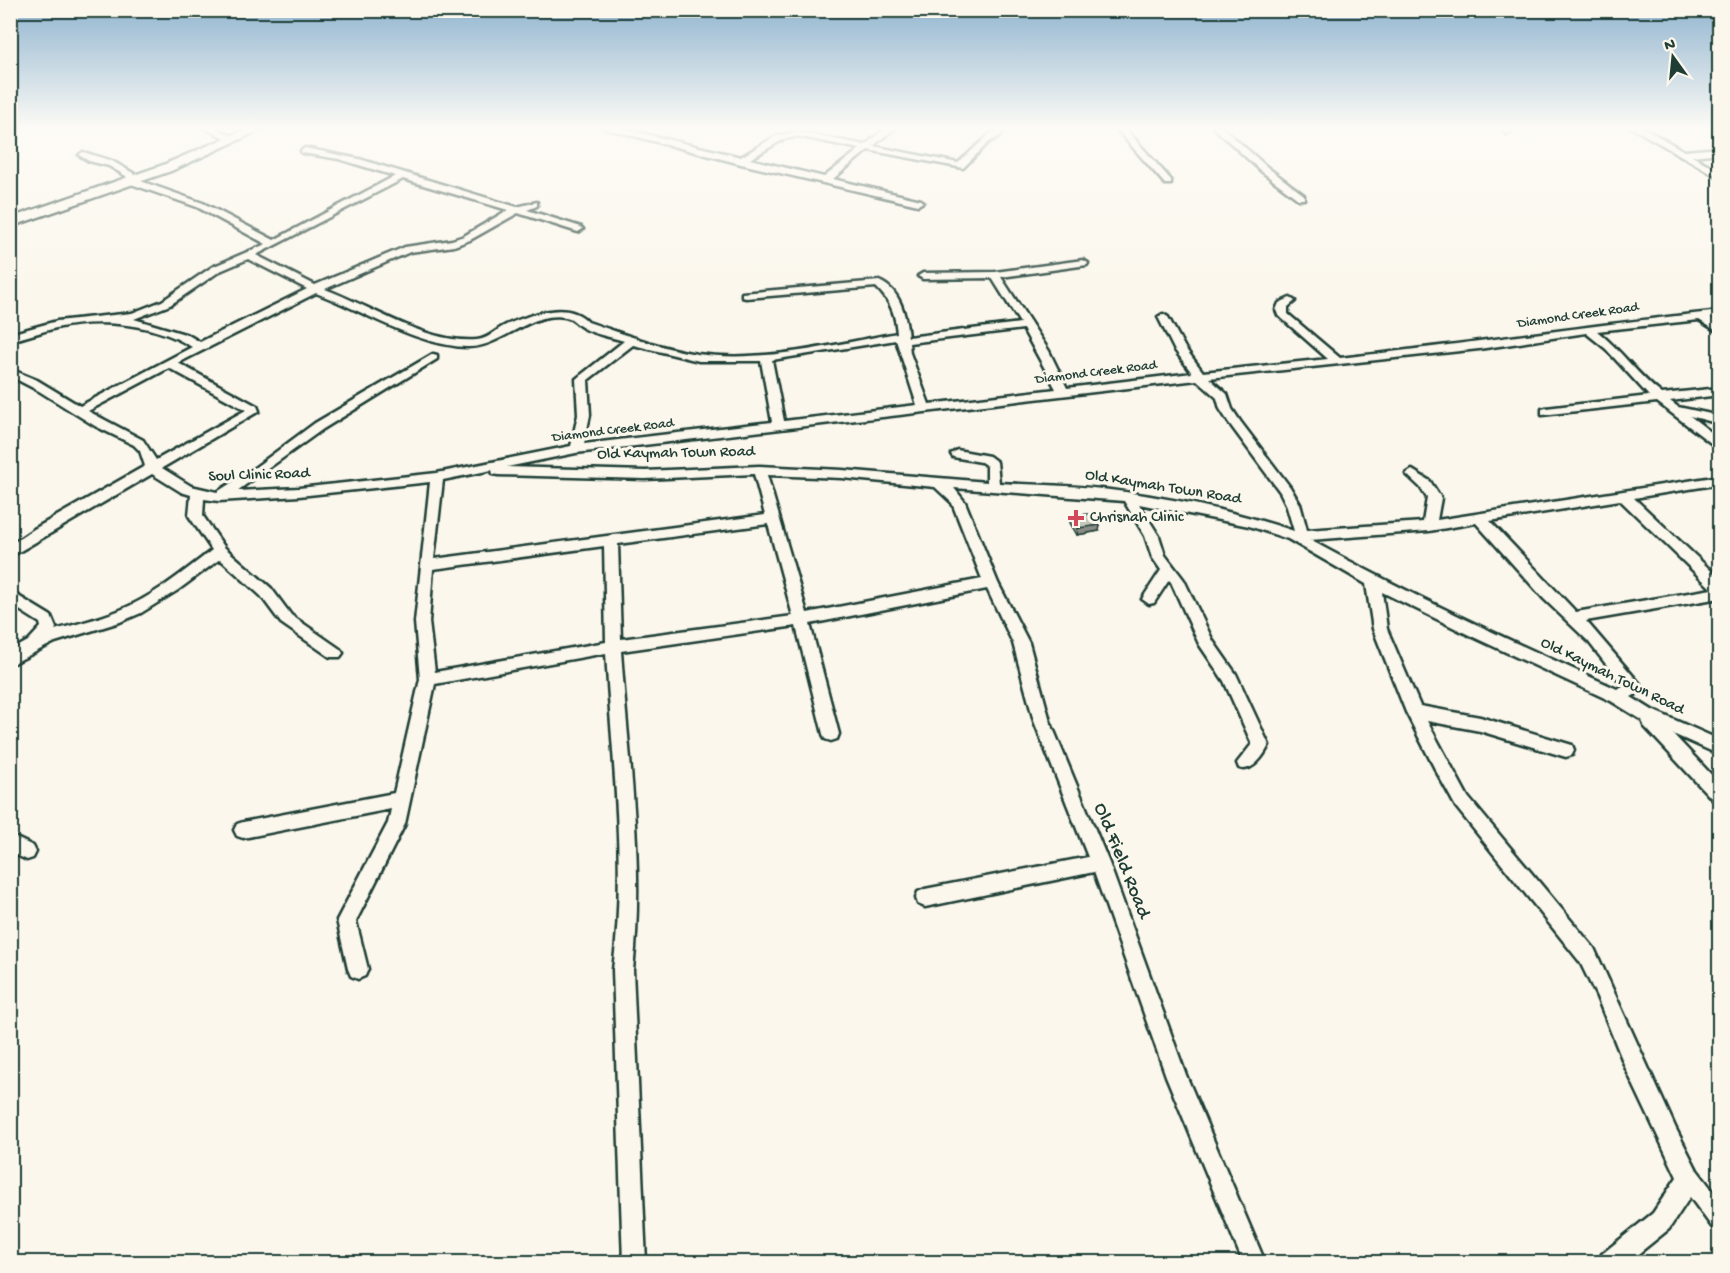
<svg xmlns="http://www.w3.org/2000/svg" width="1730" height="1273" viewBox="0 0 1730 1273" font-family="'Gochi Hand',sans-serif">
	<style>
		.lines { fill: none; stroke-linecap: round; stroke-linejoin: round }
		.minor-casing { stroke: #1f3d34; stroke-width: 5 }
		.highway-casing { stroke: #1f3d34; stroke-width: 5 }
		.minor { fill: #fbf7ec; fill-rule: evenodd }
		.highway { fill: #fbf7ec; fill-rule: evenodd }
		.wall { fill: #a9ada3; stroke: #1f3d34; stroke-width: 1.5 }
		.shaded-wall { fill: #898d85; stroke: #1f3d34; stroke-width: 1.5 }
		.building { fill: #c4c9be; stroke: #1f3d34; stroke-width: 1.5 }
		.poi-dot { fill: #d1495b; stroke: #fbf7ec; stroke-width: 2 }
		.labels { text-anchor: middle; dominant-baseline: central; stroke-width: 6; stroke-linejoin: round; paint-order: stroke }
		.far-street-label { font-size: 14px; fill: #1f3d34; stroke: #fbf7ec }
		.street-label { font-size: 16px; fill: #1f3d34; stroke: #fbf7ec }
		.poi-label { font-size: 16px; fill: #1f3d34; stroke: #fbf7ec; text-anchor: start }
		.near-street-label { font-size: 20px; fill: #1f3d34; stroke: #fbf7ec }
	</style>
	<rect width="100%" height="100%" fill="#fbf7ec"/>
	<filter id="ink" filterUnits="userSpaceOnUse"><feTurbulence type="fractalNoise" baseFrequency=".0167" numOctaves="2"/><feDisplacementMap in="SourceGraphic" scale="12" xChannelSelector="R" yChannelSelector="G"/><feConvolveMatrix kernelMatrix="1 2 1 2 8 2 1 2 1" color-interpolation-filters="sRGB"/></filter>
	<g filter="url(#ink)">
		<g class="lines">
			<!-- minor casing -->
			<g class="minor-casing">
				<g id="minor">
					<polygon points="201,127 213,127 239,139 232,141"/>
					<path d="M600 127H616L741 157 776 136 797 132 865 145 887 127H896L873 146 958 163 998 127H1006L1000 136 989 142 963 168 868 150 833 179 921 200 923 202 918 205 741 164ZM797 136 860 149 824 177 750 159 782 140Z"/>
					<polygon points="1115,127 1124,127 1171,180 1171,184 1165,184"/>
					<polygon points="1213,127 1222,127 1267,167 1304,195 1304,199 1298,199 1261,171"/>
					<polygon points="1507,127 1516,127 1507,134 1503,132"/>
					<polygon points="1631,127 1642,127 1684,151 1720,148 1720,153 1692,156 1720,171 1720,178"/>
					<path d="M305 148 359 159 517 207 537 202V206L527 210 581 227 583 229 578 232 518 213 470 240 454 246 410 252 325 289C371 306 426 344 477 340 489 339 495 330 506 325 529 315 568 299 588 322 624 334 660 348 697 354 763 363 832 345 897 333 895 313 891 302 876 287L746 298 742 297V293L879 281C901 290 906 316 908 337L1020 323 992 278 923 279 918 276 923 273 995 272 1083 260 1088 263 1087 265 1001 277 1049 351 1067 388 1192 373 1174 349 1158 317 1163 314 1168 317 1185 348 1203 372 1328 359 1278 315 1276 310 1279 303 1290 298 1295 301 1288 307V314L1340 358C1467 344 1593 325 1720 311V317L1711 318 1720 325V333L1699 320 1597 331C1621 350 1638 376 1662 394L1720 388V395L1670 401 1678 407 1720 416V424L1690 416 1720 439V450L1657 402 1542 415V409L1546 408 1649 396 1606 349 1586 333 1479 349 1209 378 1227 394 1232 409 1240 421 1290 487 1300 504 1307 530 1423 522 1427 498 1420 487 1406 474 1412 470 1430 481 1441 498 1437 520 1720 476V484L1634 498 1720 579V598L1586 621 1640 684 1642 688 1640 692 1631 697 1652 710 1720 740V755L1673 734 1720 784V803L1714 801 1644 726 1642 720 1611 701 1469 635 1382 592 1387 629 1420 706 1480 717 1572 745 1574 750 1572 755 1566 757 1480 731 1427 721 1468 797 1594 948 1676 1129 1697 1170 1720 1200V1230L1712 1227 1690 1197 1669 1229 1628 1262H1599L1602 1254 1653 1213 1677 1177 1626 1069 1597 997 1580 962 1456 807 1435 769 1406 712 1373 629 1366 584 1288 539 1249 526 1139 504 1159 536 1165 555 1184 580 1213 641 1236 674 1269 745C1264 756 1252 773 1239 768L1237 763 1252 744 1224 681 1199 644 1171 582 1169 580 1154 603 1149 604 1142 599 1161 570 1152 557 1145 536 1124 501 954 488 965 502 998 583 1029 643 1050 721 1109 863 1186 1075 1265 1262H1243L1166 1076 1094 872 925 907 918 904 916 898 918 892 925 889 1088 857 1034 721 1013 643 987 589 810 624 839 734 837 739 831 741 825 739 823 734 796 626 621 651C628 757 645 863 633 970L646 1262H623L613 970C627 864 612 759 606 653L435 684 405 824 356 921 368 969 365 976 358 979 351 976 348 969 337 920 388 823 391 809 243 838 237 836 234 830 237 824 243 822 394 793 420 679 415 622 430 482 299 496 219 501 204 499 203 516 225 548 271 588 291 615 340 649 343 653 340 657H330L281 623 261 596 220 559 178 590 141 613 120 622 55 642 10 665V651L28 641 41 627 40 623 10 604V591L51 616 56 628 55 630C76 624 98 619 118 611 153 597 182 573 212 550L189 516 191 495 181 492 152 474 10 557V545L34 529 145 466 140 451 134 445 95 426 39 391 10 376V369L37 380 80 406 192 347C155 323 98 318 56 328 40 332 26 337 10 341V334L57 321 132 313 162 301 212 267 266 244 197 207 128 183 126 176 109 166 89 161 79 155 83 152 112 161 133 173 135 179 203 203 274 240 395 176 339 159 302 153 301 151ZM403 179 508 210 464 236 452 240 405 247 315 285 256 255ZM248 259 307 289 200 342 188 335 134 319 170 305 220 271ZM316 293C362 310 417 346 467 347 501 348 529 311 565 317 573 318 574 322 580 326 591 334 611 337 624 341L576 379 578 415 571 446 437 473 299 488 237 491 323 429 437 359V355L433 354 315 423 253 469 217 492 191 486 162 468 259 411 257 406 178 363ZM1023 329 1056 389 929 404 910 353 909 343ZM896 340 917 405 784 421 772 360ZM633 345 699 361H761L772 422 584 444 590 415 588 380ZM169 368 246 410 156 460 143 440 88 411ZM1197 380 1217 398 1220 409 1229 423 1280 492 1286 504 1294 531C1234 511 1172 498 1110 490 1074 485 1036 485 999 483L997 462 989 456 957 450 951 454 953 457 981 462 987 466V482L842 470 759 466 645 471 507 467 576 453ZM492 470 493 474 498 475 645 479 754 474 765 515 434 559 443 480ZM767 475 842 478 935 487 952 503 982 579 807 613ZM1620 500 1712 589 1576 612 1490 521ZM1476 523 1544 599 1588 641 1623 686 1617 689C1513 642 1410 595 1310 540L1429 531ZM768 524 793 616 621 639 618 544ZM604 546 606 642 435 672 429 622 433 569Z"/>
					<polygon points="10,835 33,846 36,852 33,858 27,860 10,852"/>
				</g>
			</g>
			<!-- highway casing -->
			<g class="highway-casing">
				<polygon id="highway" points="251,127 267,127 171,171 10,227 10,218 163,165"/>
			</g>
			<!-- minor -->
			<use href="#minor" class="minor"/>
			<!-- highway -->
			<use href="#highway" class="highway"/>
		</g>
		<!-- wall -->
		<polygon class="wall" points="1072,516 1099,531 1077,535 1070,523"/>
		<!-- shaded-wall -->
		<polygon class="shaded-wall" points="1100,525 1099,531 1077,535 1078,528"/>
		<!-- building -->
		<polygon class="building" points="1094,513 1100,525 1078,528 1072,516"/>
	</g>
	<!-- sky -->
	<linearGradient id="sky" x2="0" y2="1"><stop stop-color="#90b4cf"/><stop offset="0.42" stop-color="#fdfbf6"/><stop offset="1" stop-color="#fdfbf6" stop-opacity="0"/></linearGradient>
	<rect width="1730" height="306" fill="url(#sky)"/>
	<!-- markers -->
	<path class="poi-dot" d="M1073 509h6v6h6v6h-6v6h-6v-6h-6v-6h6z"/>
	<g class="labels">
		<!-- far-street labels -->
		<g class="far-street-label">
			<text transform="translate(1578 316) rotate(-8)">Diamond Creek Road</text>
			<text transform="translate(1096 373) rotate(-7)">Diamond Creek Road</text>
			<text transform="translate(613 431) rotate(-7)">Diamond Creek Road</text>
		</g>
		<!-- street labels -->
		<g class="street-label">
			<text transform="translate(676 454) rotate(-1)">Old Kaymah Town Road</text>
			<text transform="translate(259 476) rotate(-2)">Soul Clinic Road</text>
			<text transform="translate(1163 488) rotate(9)">Old Kaymah Town Road</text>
			<text transform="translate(1612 677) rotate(26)">Old Kaymah Town Road</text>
		</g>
		<!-- poi labels -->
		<g class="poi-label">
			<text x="1090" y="518">Chrisnah Clinic</text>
		</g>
		<!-- near-street labels -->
		<g class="near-street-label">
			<text transform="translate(1121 861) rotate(68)">Old Field Road</text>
		</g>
	</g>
	<!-- margin -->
	<rect width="1730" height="1273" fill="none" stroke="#fbf7ec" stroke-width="36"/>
	<rect x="18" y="18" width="1694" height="1237" fill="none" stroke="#1f3d34" stroke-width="2" filter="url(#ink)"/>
	<!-- north arrow -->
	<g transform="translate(1673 57) rotate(345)" stroke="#fbf7ec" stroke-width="4.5" paint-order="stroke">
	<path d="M0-4.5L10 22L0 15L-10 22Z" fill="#1f3d34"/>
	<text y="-9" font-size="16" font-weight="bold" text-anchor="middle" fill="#1f3d34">N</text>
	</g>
</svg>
